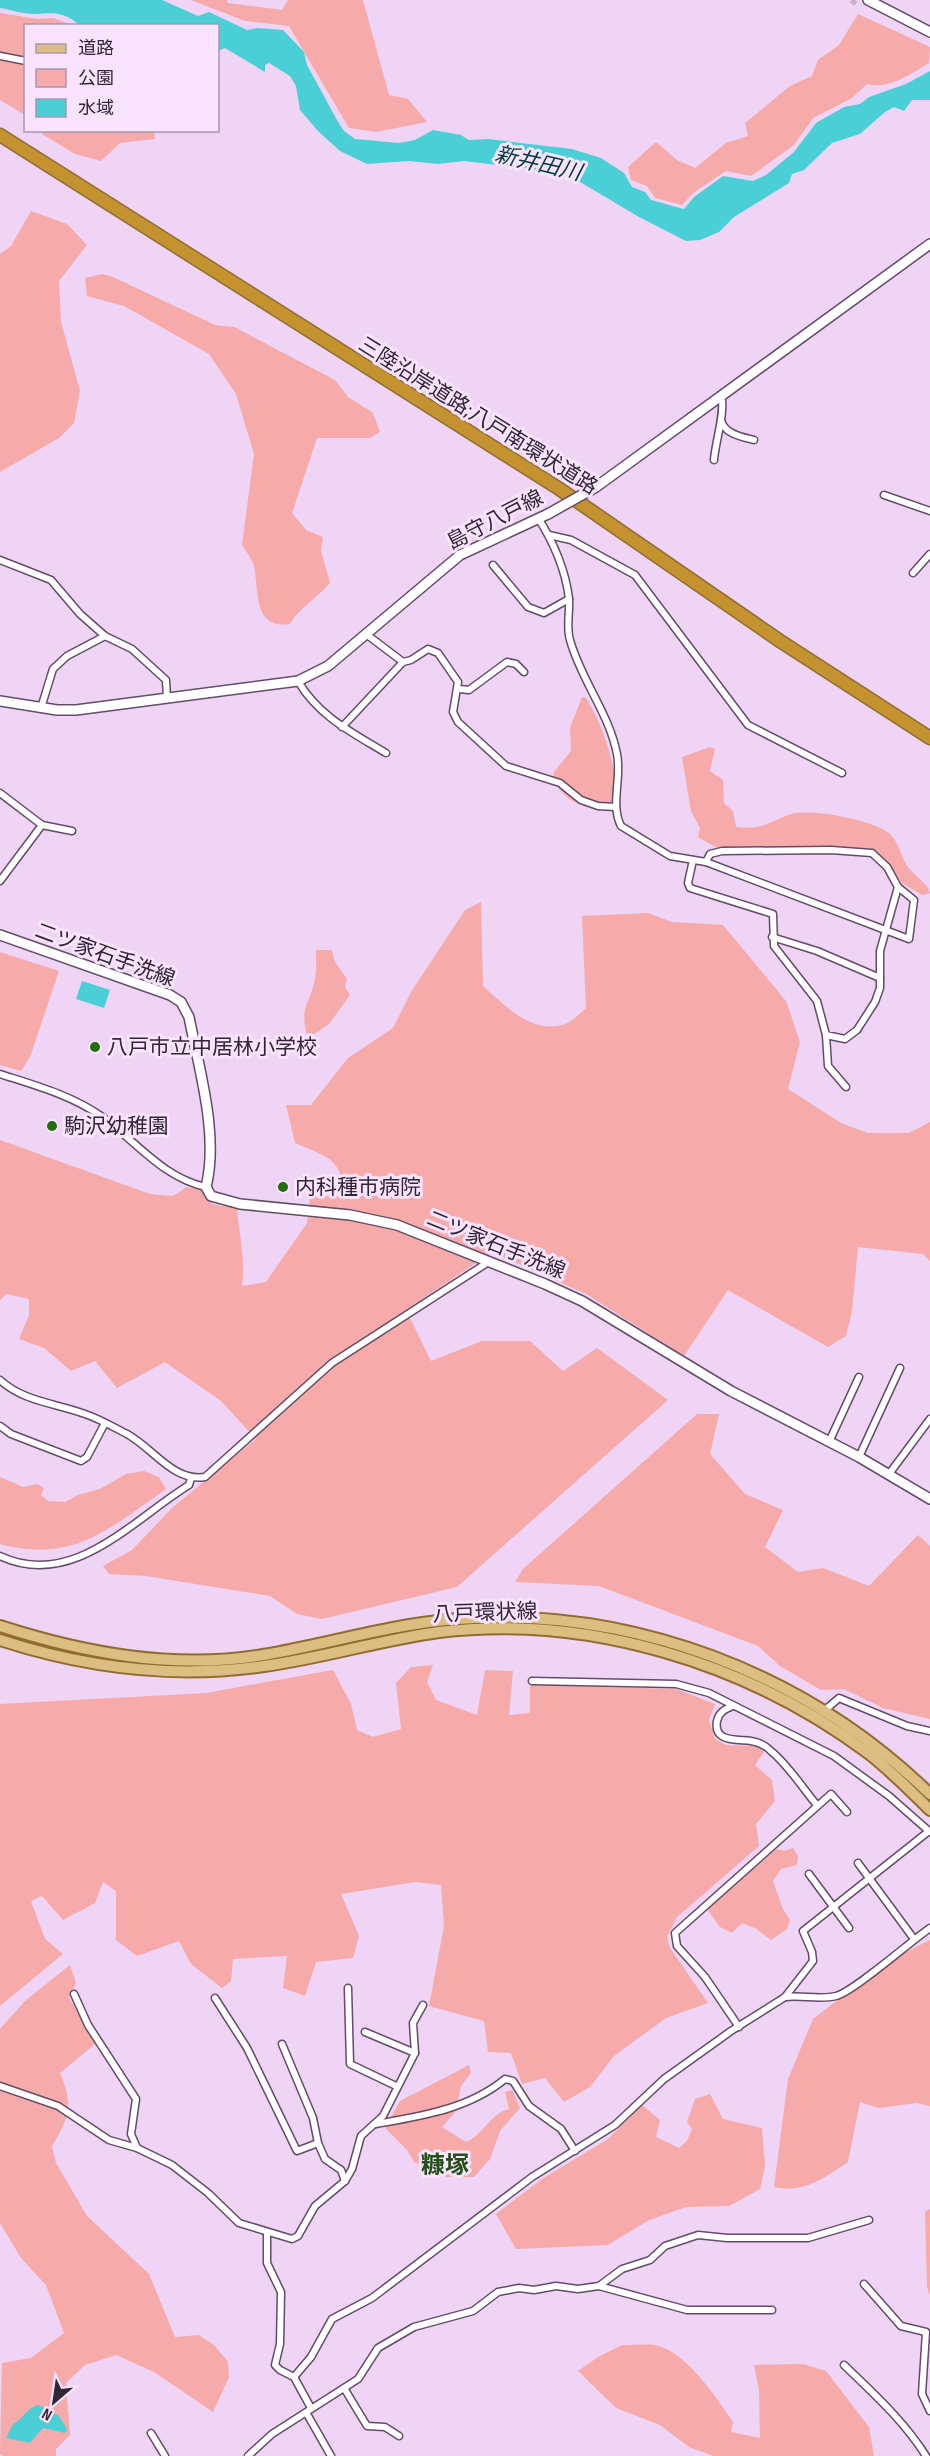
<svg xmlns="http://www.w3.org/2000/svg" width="930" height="2456" viewBox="0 0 930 2456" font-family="'Sofia Sans Condensed','Noto Sans JP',sans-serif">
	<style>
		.green { fill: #f6aaa9 }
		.water { fill: #4bcfd7 }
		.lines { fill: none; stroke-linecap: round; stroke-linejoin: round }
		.street-tunnel { stroke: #c9b1ce; stroke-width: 6; stroke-dasharray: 6 3; stroke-linecap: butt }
		.street-casing { stroke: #634c68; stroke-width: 9 }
		.secondary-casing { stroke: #634c68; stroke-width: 12 }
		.primary-casing { stroke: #916c30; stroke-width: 14 }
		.highway-casing { stroke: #916c30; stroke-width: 15 }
		.street { stroke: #fff; stroke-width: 6 }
		.secondary { stroke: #fff; stroke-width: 9 }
		.primary { stroke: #dcbe82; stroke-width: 10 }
		.highway { stroke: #c4922e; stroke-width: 12 }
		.secondary-bridge-casing { stroke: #634c68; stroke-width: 12; stroke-linecap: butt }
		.secondary-bridge { stroke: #fff; stroke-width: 9 }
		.poi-dot { fill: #226d0e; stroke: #f9e3fe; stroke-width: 2 }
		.labels { text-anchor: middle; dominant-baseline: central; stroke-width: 6; stroke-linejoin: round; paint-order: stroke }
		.street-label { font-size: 21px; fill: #312633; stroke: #f9e3fe }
		.poi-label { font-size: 21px; fill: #312633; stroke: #f9e3fe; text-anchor: start }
		.water-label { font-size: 22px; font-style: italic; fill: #003f42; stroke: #f9e3fe }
		.quarter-label { font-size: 24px; font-weight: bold; fill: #225018; stroke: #f9e3fe }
	</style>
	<rect width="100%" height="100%" fill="#efd4f5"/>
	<!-- green -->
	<g class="green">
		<polygon points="191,0 227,0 228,3 282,10 288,0 363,0 389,95 408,99 427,122 376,132 349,128 289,26 245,21"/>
		<polygon points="0,13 37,19 53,18 72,25 26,26 25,115 0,100"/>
		<path d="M858 14 930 47 929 63C911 74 888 90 867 84L852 98 813 118 794 145 751 176 726 171 693 193 682 205 655 198 647 186 631 180 628 167 656 142 677 160 695 168 726 143 748 136 745 123 790 86 812 76 818 60 839 45Z"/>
		<polygon points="41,131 154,131 155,139 120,143 101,161 75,154 42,134"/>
		<polygon points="31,211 67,224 87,245 59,281 61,322 80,391 74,423 59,438 0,472 0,254 11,246"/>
		<path d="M102 274 113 277 215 325 234 327 335 380 348 397 373 413 380 432 370 438H317L292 513 306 530 323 537 321 551 330 583C318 597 298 609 290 624 253 630 259 591 254 566 252 558 246 552 242 545L254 454 236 394 209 354 124 306 87 296 85 278Z"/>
		<path d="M582 697 586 698C602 723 626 783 609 811 584 808 558 801 553 773L571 751 570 728Z"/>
		<path d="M710 747 715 749 710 771 723 780 724 803 733 811 736 827C763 830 765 824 788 815 807 807 874 820 890 834 898 841 901 856 907 866 913 875 928 883 930 893L922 895 902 883 888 862 873 849 827 846 717 848 698 837 700 828 691 811 682 757Z"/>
		<path d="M481 902 483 986C506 1006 533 1037 568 1023 574 1020 581 1012 586 1008L582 916 648 913 672 922 723 925 786 1001 800 1042 788 1089 841 1123 868 1133H909L930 1122V1261L923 1254 858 1247 852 1311 846 1336 828 1347 728 1290 684 1356 586 1294 492 1252 406 1310 431 1361 482 1341H530L563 1371 597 1348 668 1400 457 1587 322 1619 297 1614 270 1596 146 1576 109 1574 103 1566 132 1550 172 1508 256 1439 221 1401 165 1362 117 1388 95 1361 71 1371 44 1348 19 1339 29 1315V1299L7 1294 0 1300V1140L150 1194 173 1196 187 1187 201 1190C208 1207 220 1206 237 1208 239 1234 246 1261 242 1286L266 1282 307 1223 310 1197 342 1196C345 1158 324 1156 295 1143L286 1105H311L348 1058 393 1028 411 992 465 910Z"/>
		<path d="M316 950H332L335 962 347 979 345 987 350 995 329 1024 308 1038C298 1006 311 1004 315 978 317 969 316 959 316 950Z"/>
		<polygon points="0,952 59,971 30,1057 21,1071 0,1065"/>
		<polygon points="697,1414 719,1414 710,1454 745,1494 783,1510 765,1547 798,1572 823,1568 869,1586 918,1535 930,1546 930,1719 883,1708 844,1689 821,1690 780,1666 758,1646 599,1586 515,1582 523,1569"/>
		<path d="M144 1471 159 1477 166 1489C110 1528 73 1564 0 1544V1477L23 1487 37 1484 44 1488 41 1495 48 1501 65 1502 78 1495 100 1489 126 1474Z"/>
		<polygon points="433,1665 427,1682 436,1700 477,1715 485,1670 513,1671 509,1715 530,1713 530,1685 676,1689 715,1704 709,1720 715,1739 726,1745 758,1746 764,1752 755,1765 772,1780 775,1801 756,1824 759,1846 677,1917 667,1937 670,1948 708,2003 666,2018 614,2056 590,2087 564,2102 545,2078 522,2084 511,2053 488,2052 484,2021 429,2006 444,1926 441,1885 415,1882 341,1894 359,1936 353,1958 316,1962 305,1996 283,1988 287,1956 233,1959 231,1981 222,1988 191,1964 179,1941 137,1956 116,1940 116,1891 103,1882 95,1903 63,1920 42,1896 31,1901 45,1939 63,1954 0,2006 0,1704 206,1693 333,1670 351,1704 357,1730 373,1737 401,1729 396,1683 411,1667"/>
		<polygon points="793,1848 798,1856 797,1865 781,1869 773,1881 783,1909 790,1920 787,1929 771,1940 755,1928 742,1923 732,1933 720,1927 707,1909 777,1849 784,1851"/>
		<path d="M930 1940V2106L917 2103 878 2108 860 2102 848 2162C824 2178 803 2194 774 2187L788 2079 813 2019 890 1960Z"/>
		<path d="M70 1965 76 1983 69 1997 95 2044 60 2073C74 2105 69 2118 52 2146L56 2163 87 2216 149 2274 175 2337 199 2335 214 2345 228 2362 229 2377 213 2412 154 2372 116 2355 85 2365 66 2383 70 2435 56 2449V2456H3L0 2454 2 2363 31 2358 64 2333 46 2285 21 2258 0 2223V2029L25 2001Z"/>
		<path d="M469 2065 471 2073 461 2086 456 2111 442 2127 466 2142C484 2135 489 2114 509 2109L505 2092 512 2090 520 2108 500 2131 490 2159 474 2177H445L414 2162 407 2150 385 2128 400 2101Z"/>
		<polygon points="710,2094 723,2119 762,2128 765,2166 760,2189 729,2206 686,2207 649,2220 608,2245 516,2249 496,2214 542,2179 608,2139 642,2105 660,2120 656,2137 679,2148 687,2141 692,2129 687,2122 695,2099"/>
		<polygon points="930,2209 930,2295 927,2287 925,2212"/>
		<path d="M622 2345C632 2345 644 2344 654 2345 684 2349 717 2398 733 2422L731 2432 760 2438 759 2391 754 2365 803 2364 826 2371 869 2427 874 2456H714L689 2447 660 2425 616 2408 578 2371 598 2357Z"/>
	</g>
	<!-- water -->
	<g class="water">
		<path d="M0 0H162L198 16 209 12 247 30 258 28 283 30 304 52 307 65 337 120 344 131 355 139 399 143 415 140 433 130 461 135 469 140 488 139 572 149 601 158 624 173 632 187 645 192 651 200 684 209 694 197 723 176 753 181 766 175 794 152 816 123 844 107 860 104 869 97 906 84 930 71V100H912L904 111 894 107 885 112 860 134 832 143 804 170 792 174 789 183 734 217 719 232 700 240 686 241 639 217 565 173 464 161 438 164 409 161 367 164 340 151 318 131 300 110 296 86 290 76 269 63 265 65V72L225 48 218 51V26L80 25C61 11 56 13 34 14 23 14 11 10 0 8Z"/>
		<polygon points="82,981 110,990 104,1008 76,999"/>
		<path d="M39 2405 59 2416 67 2429 65 2433 43 2428 30 2443 6 2438 13 2424C23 2420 27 2407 39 2405Z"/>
	</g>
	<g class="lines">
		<!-- street-tunnel -->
		<polyline class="street-tunnel" points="852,4 855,0"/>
		<!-- street casing -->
		<g class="street-casing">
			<g id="street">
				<polyline points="0,56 26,61"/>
				<path d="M721 420C724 434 742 437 754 440"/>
				<path d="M714 460C715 443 726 410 721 396"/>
				<polyline points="884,495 930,511"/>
				<path d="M538 518C553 541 566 571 569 599 570 612 566 627 570 640 581 680 609 713 617 754 622 777 610 805 621 826L670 856 706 862 909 939 914 900 898 887"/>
				<polyline points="549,535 571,540 635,575 748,725 842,773"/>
				<polyline points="0,560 51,580 80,614 105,636 132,649 166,680 167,699"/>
				<polyline points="493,565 528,607 544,613 569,599"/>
				<polyline points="913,573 930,554"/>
				<polyline points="366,634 403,662 411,660 428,649 438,653 458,682 453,712 458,722 506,766 560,783 581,800 598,806 616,807"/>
				<path d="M298 681C318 716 353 733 386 753"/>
				<polyline points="459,689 469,690 507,662 516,664 524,672"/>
				<polyline points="41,708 53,669 67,656 105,636"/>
				<polyline points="342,727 403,662"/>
				<polyline points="0,793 42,825"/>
				<polyline points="693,860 688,883 690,888 773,914 774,946 817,1001 826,1035 845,1039 857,1030 875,1002 880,988 880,951 898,887 887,867 872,853 831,850 722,851 710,854 706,862"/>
				<polyline points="0,881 42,825 72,831"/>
				<polyline points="772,937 817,951 880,978"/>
				<polyline points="826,1035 828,1066 846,1087"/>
				<path d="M0 1074C34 1085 71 1095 101 1116 136 1141 163 1178 206 1187"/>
				<path d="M0 1380C24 1402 56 1403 85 1414 100 1419 113 1427 127 1434 153 1448 173 1482 205 1477L332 1363 490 1261"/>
				<polyline points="0,1426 11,1434 81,1461 87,1457 105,1423"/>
				<polyline points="829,1442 859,1377"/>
				<polyline points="859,1457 900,1368"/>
				<polyline points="889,1474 930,1419"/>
				<path d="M0 1556C73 1590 132 1520 189 1485L191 1478"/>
				<polyline points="532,1681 676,1684 709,1693 834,1756 889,1796 930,1832"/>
				<path d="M733 1706C725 1709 719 1712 717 1721 713 1743 738 1739 751 1741 758 1742 766 1746 771 1751 788 1765 802 1787 816 1804"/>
				<polyline points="825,1710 839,1698 907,1726 930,1731"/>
				<polyline points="858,1863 914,1939"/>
				<polyline points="809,1874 849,1928"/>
				<polyline points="348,1988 350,2064 396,2086"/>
				<polyline points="74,1994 88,2025 136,2099 131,2134 137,2148"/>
				<path d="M785 1997C802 1995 820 2000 836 1996 853 1992 911 1941 930 1928"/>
				<polyline points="215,1998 247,2048 297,2151 318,2143"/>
				<polyline points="739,2027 705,1977 677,1946 675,1933 831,1794 847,1812"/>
				<polyline points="365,2032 415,2053"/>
				<polyline points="282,2044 313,2118 318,2143 325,2159 341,2170 345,2181"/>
				<polyline points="0,2086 58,2106 109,2140 137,2148 172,2165 208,2193 239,2223 292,2239 298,2236 315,2206 345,2181 352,2169 361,2136 383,2116 415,2053 413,2023 423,2005"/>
				<path d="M376 2124C421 2116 469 2109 505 2079L513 2081 529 2106 561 2129 575 2151"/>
				<polyline points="267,2234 267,2263 281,2292 280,2344 275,2365 280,2370 294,2377 311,2408"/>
				<polyline points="864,2284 901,2326 926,2332 922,2394 930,2411"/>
				<polyline points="599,2286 687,2310 772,2310"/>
				<path d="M844 2365C874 2394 904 2421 926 2456"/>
				<polyline points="294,2377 311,2357 332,2319 372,2298 532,2177 615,2125 664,2079 731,2031 785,1997 813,1961 812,1952 803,1931 929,1831"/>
				<polyline points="344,2388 367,2426 385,2427 399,2436"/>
				<polyline points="307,2414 331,2456"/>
				<polyline points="151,2433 165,2456"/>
				<polyline points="248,2456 272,2434 358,2379 378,2348 414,2327 473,2311 498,2292 519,2288 534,2290 556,2286 578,2289 599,2286 622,2269 650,2260 665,2246 698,2235 727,2238 808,2238 869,2220"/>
			</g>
		</g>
		<!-- secondary casing -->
		<g class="secondary-casing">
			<g id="secondary">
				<polyline points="868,0 930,32"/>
				<polyline points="596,487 930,244"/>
				<polyline points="0,701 57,710 76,710 298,681 328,666 460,555 548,514"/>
				<path d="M0 935 170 995 181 1002 189 1017C199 1069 219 1135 206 1187L211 1196 240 1204 350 1215 397 1225 545 1284 582 1301 731 1391 859 1457 930 1499"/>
			</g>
		</g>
		<!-- primary casing -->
		<g class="primary-casing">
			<g id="primary">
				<path d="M0 1626C84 1653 174 1670 263 1655 328 1644 391 1624 457 1619 631 1606 806 1673 930 1794"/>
				<path d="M0 1640C86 1668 174 1679 264 1666 323 1658 380 1640 439 1632 588 1614 748 1663 868 1753 890 1770 910 1790 930 1810"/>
			</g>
		</g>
		<!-- highway casing -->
		<g class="highway-casing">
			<polyline id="highway" points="0,135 558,488 780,641 930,738"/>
		</g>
		<!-- street -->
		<use href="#street" class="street"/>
		<!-- secondary -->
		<use href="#secondary" class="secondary"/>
		<!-- primary -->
		<use href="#primary" class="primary"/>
		<!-- highway -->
		<use href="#highway" class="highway"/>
		<!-- secondary-bridge casing -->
		<g class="secondary-bridge-casing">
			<polyline id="secondary-bridge" points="548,514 596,487"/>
		</g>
		<!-- secondary-bridge -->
		<use href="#secondary-bridge" class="secondary-bridge"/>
	</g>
	<!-- markers -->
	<g class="poi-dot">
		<circle cx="95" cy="1047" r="6"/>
		<circle cx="52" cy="1126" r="6"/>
		<circle cx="283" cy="1187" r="6"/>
	</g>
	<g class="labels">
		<!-- street labels -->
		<g class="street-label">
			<text transform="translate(478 416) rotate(32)">三陸沿岸道路;八戸南環状道路</text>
			<text transform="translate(495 520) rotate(-27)">島守八戸線</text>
			<text transform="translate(105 955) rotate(20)">二ツ家石手洗線</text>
			<text transform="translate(496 1245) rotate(22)">二ツ家石手洗線</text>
			<text transform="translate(485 1613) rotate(-2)">八戸環状線</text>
		</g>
		<!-- poi labels -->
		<g class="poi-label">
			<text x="107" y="1047">八戸市立中居林小学校</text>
			<text x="64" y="1126">駒沢幼稚園</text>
			<text x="295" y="1187">内科種市病院</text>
		</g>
		<!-- water labels -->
		<g class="water-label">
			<text transform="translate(538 164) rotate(13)">新井田川</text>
		</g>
		<!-- quarter labels -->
		<g class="quarter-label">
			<text x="445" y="2165">糠塚</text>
		</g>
	</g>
	<!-- legend -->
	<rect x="24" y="24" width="195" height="108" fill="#f9e3fe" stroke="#a997ad" stroke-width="1.5"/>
	<rect x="36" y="44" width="30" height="9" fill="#dcbe82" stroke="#a997ad" stroke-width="1.5"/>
	<text x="78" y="54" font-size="18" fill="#312633">道路</text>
	<rect x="36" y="69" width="30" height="18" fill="#f6aaa9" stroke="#a997ad" stroke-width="1.5"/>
	<text x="78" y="84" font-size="18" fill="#312633">公園</text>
	<rect x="36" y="99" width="30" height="18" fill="#4bcfd7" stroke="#a997ad" stroke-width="1.5"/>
	<text x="78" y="114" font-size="18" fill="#312633">水域</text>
	<!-- north arrow -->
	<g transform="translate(54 2402) rotate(209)" stroke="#f9e3fe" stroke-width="4.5" paint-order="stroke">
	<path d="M0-4.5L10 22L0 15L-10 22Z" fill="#312633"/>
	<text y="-9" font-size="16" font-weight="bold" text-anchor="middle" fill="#312633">N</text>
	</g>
</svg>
